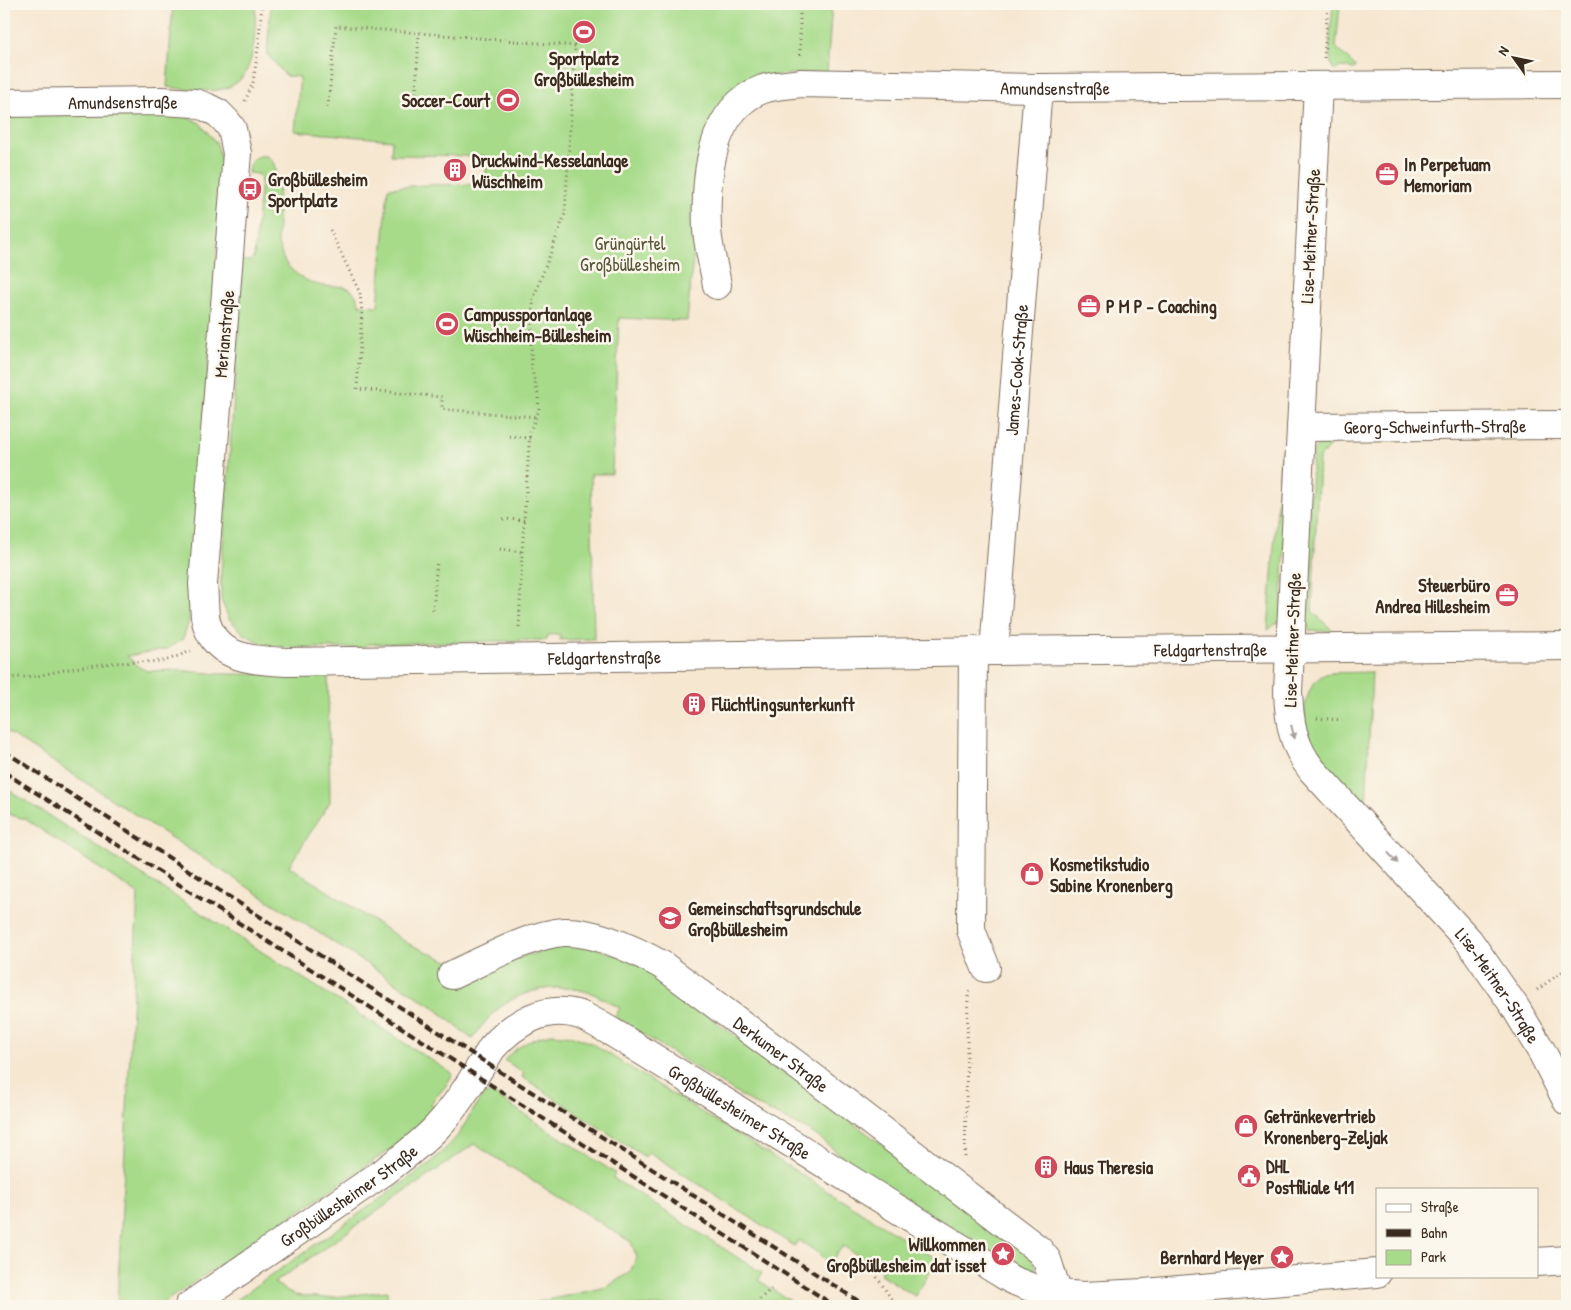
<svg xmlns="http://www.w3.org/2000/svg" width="1571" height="1310" viewBox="0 0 1571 1310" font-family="'Patrick Hand',sans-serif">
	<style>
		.green { fill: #a7db8a; stroke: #718254 }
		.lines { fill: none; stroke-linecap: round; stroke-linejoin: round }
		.street-casing { stroke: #7c6c5d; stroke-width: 30 }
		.secondary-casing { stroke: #7c6c5d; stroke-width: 30 }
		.path { stroke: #7c6c5d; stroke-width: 3; stroke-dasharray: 1 4; stroke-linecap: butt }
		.street { stroke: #fff; stroke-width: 28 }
		.secondary { stroke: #fff; stroke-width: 28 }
		.rail { stroke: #3b2a1e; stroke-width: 4; stroke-dasharray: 8 4; stroke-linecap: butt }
		.oneway { fill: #a79f9a }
		.labels { text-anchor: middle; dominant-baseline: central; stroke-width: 5; stroke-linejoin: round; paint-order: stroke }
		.poi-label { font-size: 18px; font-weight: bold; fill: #3b2a1e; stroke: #fbf7ec; text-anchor: start }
		.street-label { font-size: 18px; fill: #3b2a1e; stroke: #fbf7ec }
		.park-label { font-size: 18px; fill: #565639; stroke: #fbf7ec }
	</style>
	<rect width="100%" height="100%" fill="#fbf7ec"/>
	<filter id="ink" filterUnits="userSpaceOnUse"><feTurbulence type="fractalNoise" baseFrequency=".02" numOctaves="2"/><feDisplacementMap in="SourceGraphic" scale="10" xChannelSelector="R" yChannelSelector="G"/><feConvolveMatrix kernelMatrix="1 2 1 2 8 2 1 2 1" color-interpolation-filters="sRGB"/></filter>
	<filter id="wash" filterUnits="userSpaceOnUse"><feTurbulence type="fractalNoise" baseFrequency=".0096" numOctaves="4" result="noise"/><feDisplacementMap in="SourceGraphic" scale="20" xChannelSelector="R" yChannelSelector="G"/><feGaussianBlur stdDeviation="1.12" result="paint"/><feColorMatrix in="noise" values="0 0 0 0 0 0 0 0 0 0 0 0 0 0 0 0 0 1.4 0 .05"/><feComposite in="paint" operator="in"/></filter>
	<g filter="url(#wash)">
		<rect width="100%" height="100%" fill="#f6e7d1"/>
		<!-- green -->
		<g class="green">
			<path d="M173 4H256C254 34 259 86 217 90 201 92 183 89 167 87Z"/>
			<path d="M271 4H832L827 72 777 75 702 163 687 321 619 318 612 474H591L594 639 560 640V634L548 635 547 640 369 644 361 648H289L263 644 244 634 229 619 221 600V573L241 300V260L250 261 254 257 261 179 258 174 248 173C249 167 250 160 257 157 289 144 275 230 278 244 280 249 282 257 285 262 292 273 307 282 319 285 329 288 342 284 350 289 356 293 357 298 360 305L378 306 388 188 424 185 486 184V156L391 155 392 140 295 131 300 77 286 76 267 54Z"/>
			<path d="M1333 4H1340L1336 47 1356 67 1354 69 1340 67 1336 70 1333 69C1326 57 1332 18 1333 4Z"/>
			<path d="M4 115H183L200 123 217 144 223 169 189 621 183 639 167 649 127 656 139 667 148 671 176 670 220 674 328 675 330 802 289 866 409 944 455 964 513 959 561 946 585 945 634 961 1026 1251 1037 1268 1035 1271 1028 1272 1008 1262 852 1165 821 1139 808 1130 754 1104 615 1017 620 1008C612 1004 604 999 596 995 564 982 523 987 497 1010 487 1018 480 1029 472 1039L432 1006 4 730Z"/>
			<polygon points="1341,435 1319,458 1312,611 1333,631 1310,631 1304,621 1313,451 1319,444"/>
			<polygon points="1281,450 1289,450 1281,620 1268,630"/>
			<path d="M1372 672 1366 806C1338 777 1290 739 1309 693 1313 683 1319 675 1330 673Z"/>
			<polygon points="4,787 453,1074 445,1087 430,1104 436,1108 427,1119 394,1147 159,1306 117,1306 138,894 25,819 4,813"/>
			<path d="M552 1034 573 1036 591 1043 938 1260 915 1296 880 1274 882 1270 843 1246 829 1264 818 1253 799 1240 794 1246 649 1152 645 1157 522 1077 524 1073 504 1060C517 1046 533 1037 552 1034Z"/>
			<polygon points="490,1092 615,1173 613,1178 762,1273 758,1280 798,1306 520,1306 607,1287 630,1272 637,1257 631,1242 474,1144 274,1283 295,1295 326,1298 387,1291 388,1306 231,1306 235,1301 428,1165 443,1151 458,1135 484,1093 487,1095"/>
		</g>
	</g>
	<g filter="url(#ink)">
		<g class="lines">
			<!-- street casing -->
			<g class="street-casing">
				<g id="street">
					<path id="s1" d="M1318 86 1288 691C1289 722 1293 746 1312 770L1469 941 1515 1007 1542 1052 1567 1101"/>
					<path id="s2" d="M4 103 161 101 195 103 206 107 218 113 226 121 232 129 237 153 203 584C204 595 204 606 205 616 212 659 251 660 286 662L994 651 1567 646"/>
					<path id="s3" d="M717 285C714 267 708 247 707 229 705 180 709 109 763 89 775 85 789 85 801 83L1038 88 1567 84"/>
					<path id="s4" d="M1301 427 1567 425"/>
					<polyline points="973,651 971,930 986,968"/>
					<path id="s5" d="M994 651 1038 88"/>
					<path id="s6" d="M452 975C483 961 531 934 564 932 595 931 635 950 662 965L802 1069 1039 1250 1047 1260 1058 1294"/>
				</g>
			</g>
			<!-- secondary casing -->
			<g class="secondary-casing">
				<g id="secondary">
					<polyline points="1537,1262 1567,1260"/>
					<path id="s7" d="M189 1306 385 1171C403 1157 421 1144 436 1128 458 1105 475 1075 492 1048 514 1023 545 1004 580 1015 592 1020 603 1027 615 1034L996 1270 1012 1280 1030 1287 1058 1294 1084 1296 1144 1293 1377 1273"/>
				</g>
			</g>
			<!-- path -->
			<g class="path">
				<polyline points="800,4 800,56"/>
				<polyline points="1324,58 1328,4"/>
				<polyline points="415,98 460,99"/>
				<polyline points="245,101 253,83 258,49 262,4"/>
				<polyline points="328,107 336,26 575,46 565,214 534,297 532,318 531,353 532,370 538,395 539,410 530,431 522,552 519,630"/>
				<polyline points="415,108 419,34"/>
				<polyline points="330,230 360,293 362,314 357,389 442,397 442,409 536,417"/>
				<polyline points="509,436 530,438"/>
				<polyline points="503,519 524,520"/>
				<polyline points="500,549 522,552"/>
				<polyline points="433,610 437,561"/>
				<polyline points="4,676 10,678 37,676 73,668 113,663 165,661 191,651"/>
				<polyline points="1317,718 1342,720"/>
				<polyline points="1537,990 1567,968"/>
				<polyline points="965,1157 968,994 971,989"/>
				<polyline points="877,1277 896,1306"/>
				<polyline points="752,1306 771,1289"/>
			</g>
			<!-- street -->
			<use href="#street" class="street"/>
			<!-- secondary -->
			<use href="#secondary" class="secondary"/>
			<!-- rail -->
			<g class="rail">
				<polyline points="4,751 502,1073 866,1306"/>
				<polyline points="4,772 835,1306"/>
			</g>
		</g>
		<!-- one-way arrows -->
		<defs><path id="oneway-solid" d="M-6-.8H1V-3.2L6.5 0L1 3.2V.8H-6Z" transform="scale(1.25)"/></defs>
		<g class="oneway">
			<use href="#oneway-solid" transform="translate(1293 732) rotate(75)"/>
			<use href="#oneway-solid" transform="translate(1393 858) rotate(47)"/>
		</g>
	</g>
	<!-- icons -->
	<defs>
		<g id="stadium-disc" transform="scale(1.25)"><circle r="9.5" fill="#d1495b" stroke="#fbf7ec"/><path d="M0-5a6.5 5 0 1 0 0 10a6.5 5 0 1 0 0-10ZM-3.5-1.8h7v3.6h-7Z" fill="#fff"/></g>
		<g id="building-disc" transform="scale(1.25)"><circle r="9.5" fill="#d1495b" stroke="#fbf7ec"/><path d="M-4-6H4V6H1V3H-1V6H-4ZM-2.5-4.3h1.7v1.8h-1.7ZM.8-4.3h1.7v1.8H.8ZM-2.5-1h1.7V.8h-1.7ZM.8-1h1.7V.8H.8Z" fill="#fff"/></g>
		<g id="office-disc" transform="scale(1.25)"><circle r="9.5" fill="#d1495b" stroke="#fbf7ec"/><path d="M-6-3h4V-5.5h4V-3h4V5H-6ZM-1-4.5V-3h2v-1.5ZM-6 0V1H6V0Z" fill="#fff"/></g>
		<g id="bus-disc" transform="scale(1.25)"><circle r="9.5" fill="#d1495b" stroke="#fbf7ec"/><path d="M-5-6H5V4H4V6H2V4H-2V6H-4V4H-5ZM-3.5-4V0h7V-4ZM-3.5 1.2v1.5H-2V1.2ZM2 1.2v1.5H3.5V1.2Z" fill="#fff"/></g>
		<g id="shop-disc" transform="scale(1.25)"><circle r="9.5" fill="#d1495b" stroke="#fbf7ec"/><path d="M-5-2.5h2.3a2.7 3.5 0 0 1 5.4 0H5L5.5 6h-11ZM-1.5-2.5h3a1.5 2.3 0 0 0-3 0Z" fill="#fff"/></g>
		<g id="school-disc" transform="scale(1.25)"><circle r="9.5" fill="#d1495b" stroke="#fbf7ec"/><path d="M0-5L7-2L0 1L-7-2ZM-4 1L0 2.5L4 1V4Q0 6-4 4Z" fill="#fff"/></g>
		<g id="civic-disc" transform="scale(1.25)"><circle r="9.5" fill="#d1495b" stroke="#fbf7ec"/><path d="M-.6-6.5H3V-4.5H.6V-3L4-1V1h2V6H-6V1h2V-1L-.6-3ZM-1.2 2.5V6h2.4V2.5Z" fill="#fff"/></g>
		<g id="sight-disc" transform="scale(1.25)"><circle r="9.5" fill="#d1495b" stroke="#fbf7ec"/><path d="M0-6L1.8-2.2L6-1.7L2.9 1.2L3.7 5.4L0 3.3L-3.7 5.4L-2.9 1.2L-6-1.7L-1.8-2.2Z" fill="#fff"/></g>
	</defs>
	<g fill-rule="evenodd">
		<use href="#stadium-disc" x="584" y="32"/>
		<use href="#stadium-disc" x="508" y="100"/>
		<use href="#building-disc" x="455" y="170"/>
		<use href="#office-disc" x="1387" y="174"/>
		<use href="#bus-disc" x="250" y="189"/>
		<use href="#office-disc" x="1089" y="306"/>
		<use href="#stadium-disc" x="447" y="324"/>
		<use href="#office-disc" x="1507" y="595"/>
		<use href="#building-disc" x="694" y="704"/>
		<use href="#shop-disc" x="1032" y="874"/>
		<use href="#school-disc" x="670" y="918"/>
		<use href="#shop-disc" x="1246" y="1126"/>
		<use href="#building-disc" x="1046" y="1167"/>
		<use href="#civic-disc" x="1249" y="1176"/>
		<use href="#sight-disc" x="1003" y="1254"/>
		<use href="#sight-disc" x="1282" y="1257"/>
	</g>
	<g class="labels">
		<!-- poi labels -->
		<g class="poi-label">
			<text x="584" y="58" text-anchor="middle">Sportplatz<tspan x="584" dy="21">Großbüllesheim</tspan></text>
			<text x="490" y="100" text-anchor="end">Soccer-Court</text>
			<text x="472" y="160">Druckwind-Kesselanlage<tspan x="472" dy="21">Wüschheim</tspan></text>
			<text x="1404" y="164">In Perpetuam<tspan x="1404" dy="21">Memoriam</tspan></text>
			<text x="268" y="179">Großbüllesheim<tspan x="268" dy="21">Sportplatz</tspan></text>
			<text x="1106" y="306">P M P - Coaching</text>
			<text x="464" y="314">Campussportanlage<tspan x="464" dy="21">Wüschheim-Büllesheim</tspan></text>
			<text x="1490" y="585" text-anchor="end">Steuerbüro<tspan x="1490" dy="21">Andrea Hillesheim</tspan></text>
			<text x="712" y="704">Flüchtlingsunterkunft</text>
			<text x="1050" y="864">Kosmetikstudio<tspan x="1050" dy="21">Sabine Kronenberg</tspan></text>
			<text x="688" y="908">Gemeinschaftsgrundschule<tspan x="688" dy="21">Großbüllesheim</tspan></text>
			<text x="1264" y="1116">Getränkevertrieb<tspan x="1264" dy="21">Kronenberg-Zeljak</tspan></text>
			<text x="1266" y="1166">DHL<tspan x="1266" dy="21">Postfiliale 411</tspan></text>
			<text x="1064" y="1167">Haus Theresia</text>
			<text x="986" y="1244" text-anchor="end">Willkommen<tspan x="986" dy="21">Großbüllesheim dat isset</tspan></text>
			<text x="1264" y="1257" text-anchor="end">Bernhard Meyer</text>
		</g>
		<!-- street labels -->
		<g class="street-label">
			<text stroke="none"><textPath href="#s3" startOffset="511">Amundsenstraße</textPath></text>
			<text stroke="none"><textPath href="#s2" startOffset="119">Amundsenstraße</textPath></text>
			<text transform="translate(1310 236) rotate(-87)">Lise-Meitner-Straße</text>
			<text transform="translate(224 334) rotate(-85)">Merianstraße</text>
			<text stroke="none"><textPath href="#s5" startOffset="282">James-Cook-Straße</textPath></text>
			<text stroke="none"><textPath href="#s4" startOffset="134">Georg-Schweinfurth-Straße</textPath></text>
			<text transform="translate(1292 640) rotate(-88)">Lise-Meitner-Straße</text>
			<text stroke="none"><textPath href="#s2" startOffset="1754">Feldgartenstraße</textPath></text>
			<text stroke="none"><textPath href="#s2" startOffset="1148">Feldgartenstraße</textPath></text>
			<text stroke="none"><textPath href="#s1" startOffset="975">Lise-Meitner-Straße</textPath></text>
			<text stroke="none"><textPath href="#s6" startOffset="374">Derkumer Straße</textPath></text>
			<text stroke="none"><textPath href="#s7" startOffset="689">Großbüllesheimer Straße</textPath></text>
			<text stroke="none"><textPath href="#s7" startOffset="194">Großbüllesheimer Straße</textPath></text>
		</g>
		<!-- park labels -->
		<g class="park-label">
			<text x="630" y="243">Grüngürtel<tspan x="630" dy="21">Großbüllesheim</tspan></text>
		</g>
	</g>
	<!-- margin -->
	<rect width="1571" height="1310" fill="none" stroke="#fbf7ec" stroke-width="20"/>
	<!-- legend -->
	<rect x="1376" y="1188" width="162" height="90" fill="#fbf7ec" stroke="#aea59a"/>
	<rect x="1386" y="1204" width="25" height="8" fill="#ffffff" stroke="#aea59a"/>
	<text x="1421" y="1212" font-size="15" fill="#3b2a1e">Straße</text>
	<rect x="1386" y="1229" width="25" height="8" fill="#3b2a1e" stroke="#aea59a"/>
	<text x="1421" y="1238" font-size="15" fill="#3b2a1e">Bahn</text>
	<rect x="1386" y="1250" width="25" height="15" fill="#a7db8a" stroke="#aea59a"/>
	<text x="1421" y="1262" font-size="15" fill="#3b2a1e">Park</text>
	<!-- north arrow -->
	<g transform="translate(1514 58) rotate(303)" stroke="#fbf7ec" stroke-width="4" paint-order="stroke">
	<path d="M0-4L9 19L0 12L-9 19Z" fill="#3b2a1e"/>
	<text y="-8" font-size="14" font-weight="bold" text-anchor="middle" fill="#3b2a1e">N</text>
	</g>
</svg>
